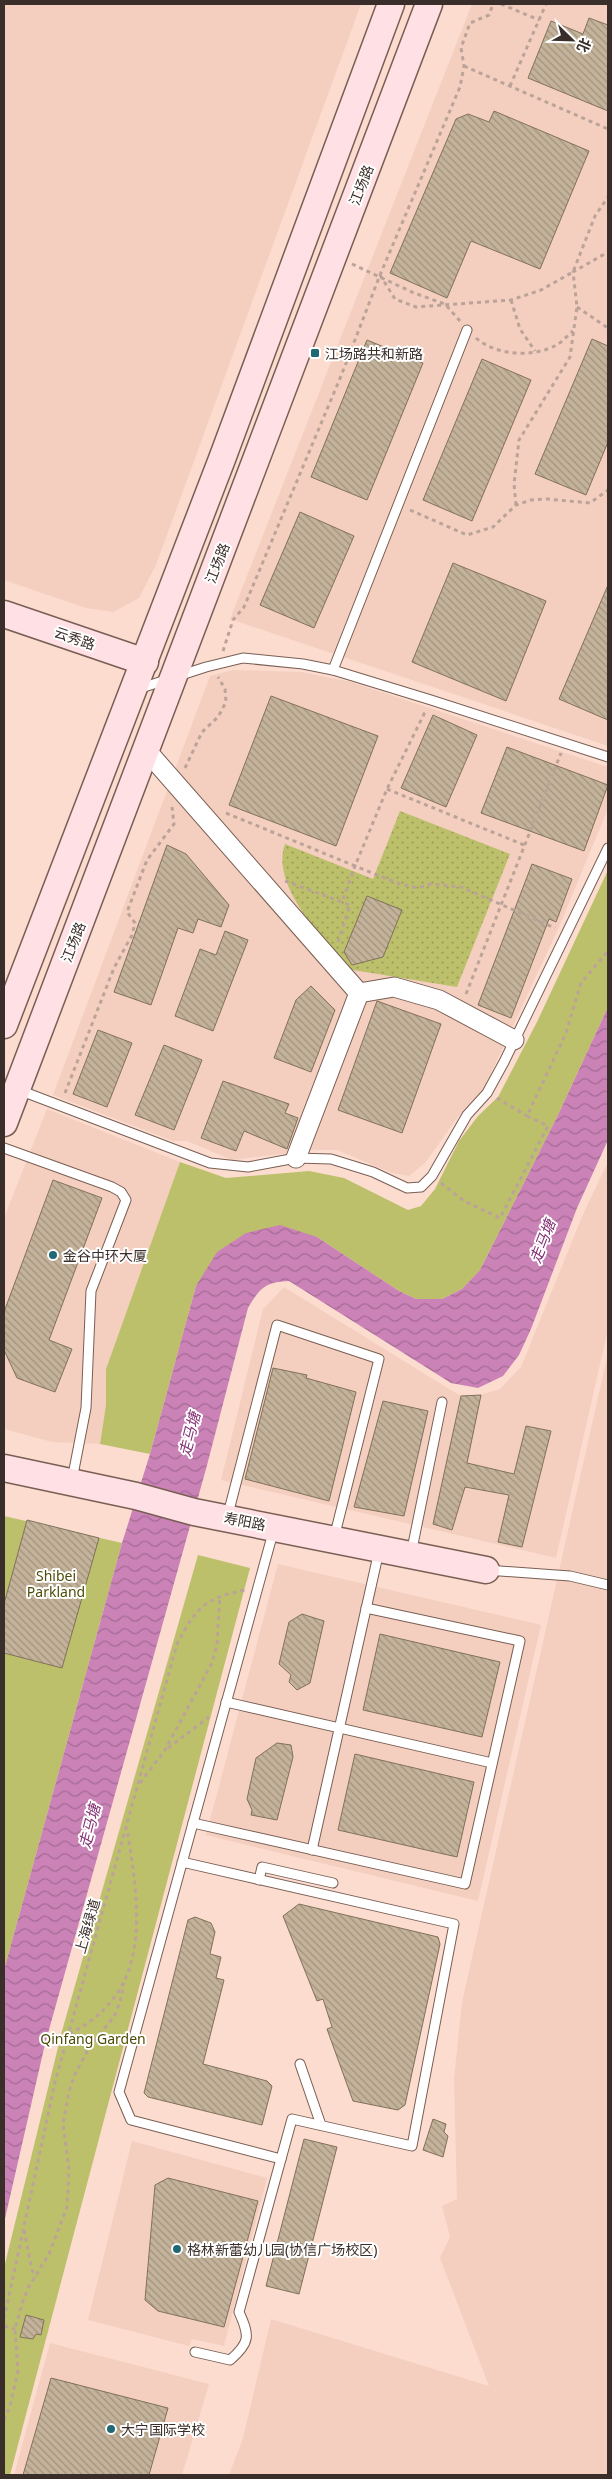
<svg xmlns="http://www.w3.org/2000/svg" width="612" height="2479" viewBox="0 0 612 2479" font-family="'Noto Sans','Noto Sans SC',sans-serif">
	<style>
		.built { fill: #f4cfbf }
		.grass { fill: url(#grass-dots) }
		.green { fill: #bdc06a }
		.water { fill: url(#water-waves) }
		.building { fill: url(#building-back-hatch); stroke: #81715a }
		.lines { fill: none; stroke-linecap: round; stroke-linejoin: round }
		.lane-casing { stroke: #795e53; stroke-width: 11 }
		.street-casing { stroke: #795e53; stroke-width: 21 }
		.secondary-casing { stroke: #795e53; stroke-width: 29 }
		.path { stroke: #bca399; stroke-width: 3; stroke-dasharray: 4 4; stroke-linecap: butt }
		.lane { stroke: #fff; stroke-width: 9 }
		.street { stroke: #fff; stroke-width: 19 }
		.secondary { stroke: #ffe0e4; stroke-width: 26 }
		.poi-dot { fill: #1f6874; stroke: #fff; stroke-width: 2 }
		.labels { text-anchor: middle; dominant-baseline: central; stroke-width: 4; stroke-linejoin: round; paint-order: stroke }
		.street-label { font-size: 14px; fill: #3a2e2a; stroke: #fff }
		.poi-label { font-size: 14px; fill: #3a2e2a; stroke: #fff; text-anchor: start }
		.park-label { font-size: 14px; fill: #4d4d07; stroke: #fff }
		.water-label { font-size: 15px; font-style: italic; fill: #853073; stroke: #fff }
	</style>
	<defs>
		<pattern id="grass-dots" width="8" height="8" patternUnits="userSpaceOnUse" patternTransform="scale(1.25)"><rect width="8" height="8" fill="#bdc06a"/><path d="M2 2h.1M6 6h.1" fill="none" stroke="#9b9c57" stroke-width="1.8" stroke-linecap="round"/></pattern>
		<pattern id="water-waves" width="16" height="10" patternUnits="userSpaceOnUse" patternTransform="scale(1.25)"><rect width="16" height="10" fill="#ca82b7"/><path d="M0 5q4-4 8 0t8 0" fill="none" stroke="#a56b95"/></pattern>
		<pattern id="building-back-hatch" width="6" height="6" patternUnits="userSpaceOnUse" patternTransform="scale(1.25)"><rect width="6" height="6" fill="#c4b39a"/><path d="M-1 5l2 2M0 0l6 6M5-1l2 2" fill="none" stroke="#a0927e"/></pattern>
	</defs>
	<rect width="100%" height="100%" fill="#fbdccf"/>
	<!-- built -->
	<g class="built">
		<polygon points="4,4 361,4 156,565 139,598 113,612 86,608 4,580"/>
		<polygon points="472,4 608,4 608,746 230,619"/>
		<polygon points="233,670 301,672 351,682 608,767 608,809 559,927 484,1088 458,1117 425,1163 409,1176 392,1173 337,1150 315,1150 232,1160 187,1141 173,1141 53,1095 210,676"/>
		<polygon points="47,1109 180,1162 106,1369 106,1405 100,1444 52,1442 4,1429 4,1218"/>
		<polygon points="608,1162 608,1329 556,1558 221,1480 263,1309 284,1287 459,1395 476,1396 500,1389 521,1367 584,1212"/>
		<polygon points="608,1353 608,2475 229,2475 243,2438 271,2319 489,2386 440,2258 450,2237 442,2206 457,2199 454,2079 462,2002"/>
		<polygon points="278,1564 541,1625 478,1901 206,1835"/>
		<polygon points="132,2141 267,2178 224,2346 192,2339 189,2346 88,2320"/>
		<polygon points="50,2343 209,2384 182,2475 14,2475"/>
	</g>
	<!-- grass -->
	<path class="grass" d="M400 811 510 854 457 987 347 969C323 938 270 885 285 844L373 879Z"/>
	<!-- green -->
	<g class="green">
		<polygon points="608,870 608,1007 558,1115 480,1270 462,1289 442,1299 416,1299 399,1291 317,1237 196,1286 150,1454 100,1444 106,1405 106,1369 180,1162 226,1178 309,1171 344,1178 408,1210 421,1206 435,1189 459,1141 478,1116 498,1097 537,1022"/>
		<polygon points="4,1516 122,1543 4,1970"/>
		<polygon points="198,1555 250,1568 10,2475 4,2475 4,2268 62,2031"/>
	</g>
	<!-- water -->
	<path class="water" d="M608 1007V1140L577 1208 531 1329 519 1355 503 1376 478 1388 451 1383 289 1281C265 1282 260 1288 248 1308L206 1469 45 2044 4 2223V1970L122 1543 150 1454 196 1286 217 1252 246 1233 280 1225 317 1237 399 1291 416 1299H442L462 1289 480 1270 558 1115Z"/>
	<!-- building -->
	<g class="building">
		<polygon points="589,18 608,25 608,111 528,78 551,21 583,34"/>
		<polygon points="494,111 589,151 540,269 471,241 447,298 390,273 456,119 468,114 489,122"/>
		<polygon points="592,339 608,346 608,442 586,495 535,474"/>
		<polygon points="367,340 423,363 367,500 311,477"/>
		<polygon points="482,359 531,380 472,521 423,500"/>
		<polygon points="300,512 354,536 314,628 260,605"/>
		<polygon points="453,563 546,601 506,701 412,662"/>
		<polygon points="608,585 608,720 559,699"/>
		<polygon points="271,696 378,736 336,846 229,805"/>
		<polygon points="433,715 477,735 446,807 401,788"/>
		<polygon points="507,747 608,785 584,851 481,813"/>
		<polygon points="167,845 186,854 229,905 221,927 198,919 193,933 178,928 151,1005 114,992"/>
		<polygon points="532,864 572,879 556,922 549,919 511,1018 478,1005"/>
		<polygon points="367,896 402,910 383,957 352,965 344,952"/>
		<polygon points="225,931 248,940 213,1031 175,1016 200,949 216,955"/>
		<polygon points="311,986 335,1010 311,1072 274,1058 296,1000"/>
		<polygon points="377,1001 441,1024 402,1133 338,1110"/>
		<polygon points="98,1030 132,1043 107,1107 73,1094"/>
		<polygon points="164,1045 202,1060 174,1130 135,1115"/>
		<polygon points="223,1081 289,1104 285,1113 298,1118 287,1149 244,1131 236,1151 201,1138"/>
		<polygon points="53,1180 102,1198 49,1340 72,1349 55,1392 17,1378 4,1350 4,1312"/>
		<polygon points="273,1368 307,1375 306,1378 356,1392 329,1501 245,1479"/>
		<polygon points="481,1395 467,1463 514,1474 526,1426 551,1431 522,1547 498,1542 509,1495 465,1487 452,1530 433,1524 461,1396"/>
		<polygon points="383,1401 428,1411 404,1516 354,1507"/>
		<polygon points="27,1520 99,1538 62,1668 4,1653 4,1604"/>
		<polygon points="302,1614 324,1621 310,1683 297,1690 289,1682 291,1675 279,1664 289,1622"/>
		<polygon points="380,1634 500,1662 482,1737 363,1710"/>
		<polygon points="277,1743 291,1745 293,1757 277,1820 251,1815 252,1810 247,1799 256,1758"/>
		<polygon points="355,1754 474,1782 457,1857 338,1830"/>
		<polygon points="299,1904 438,1937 440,1944 405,2105 398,2110 353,2101 327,2029 332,2027 323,1999 317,2001 283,1916"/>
		<polygon points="195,1917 211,1923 215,1932 210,1954 221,1957 216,1978 224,1980 203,2064 267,2081 272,2086 262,2125 148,2097 144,2093 188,1920"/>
		<polygon points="433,2119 446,2124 444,2132 448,2136 443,2157 423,2150"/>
		<polygon points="304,2139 337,2147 299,2294 266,2286"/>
		<polygon points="168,2178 258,2201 224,2327 158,2311 145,2300 155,2185"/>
		<polygon points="26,2315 44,2320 41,2335 36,2334 33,2339 20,2337"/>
		<polygon points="51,2378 168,2408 149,2475 23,2475"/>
	</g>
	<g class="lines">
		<!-- lane casing -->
		<g class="lane-casing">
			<g id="lane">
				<polyline points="333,670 467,330"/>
				<polyline points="138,689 206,667 243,658 303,664 333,670 431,700 608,757"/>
				<polyline points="19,1090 210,1163 248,1167 296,1158 331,1159 373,1172 407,1188 421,1187 432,1176 467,1115 487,1093 504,1062 608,848"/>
				<polyline points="4,1148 112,1187 121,1192 126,1200 91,1291 86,1408 72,1480"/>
				<polyline points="227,1518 277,1325 379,1359 334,1538"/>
				<polyline points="411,1554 442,1402"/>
				<polyline points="487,1570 570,1576 608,1585"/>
				<polyline points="226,1702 492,1763"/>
				<polyline points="193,1823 465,1884 520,1641 366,1608"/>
				<polyline points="312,1850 379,1551"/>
				<polyline points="182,1862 454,1924 412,2146 292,2119 281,2159 131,2120 119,2092 274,1529"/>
				<polyline points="259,1880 262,1867 333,1883"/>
				<polyline points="300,2064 321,2125"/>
				<path d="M195 2352 230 2360C250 2343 250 2336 239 2312L281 2159"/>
			</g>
		</g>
		<!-- street casing -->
		<g class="street-casing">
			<g id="street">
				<polyline points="146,750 359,993"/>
				<polyline points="359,993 394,987 439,1000 514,1040"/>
				<polyline points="296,1158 359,993"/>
			</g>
		</g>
		<!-- secondary casing -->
		<g class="secondary-casing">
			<g id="secondary">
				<polyline points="4,614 145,662"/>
				<polyline points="4,1025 222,459 391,4"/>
				<polyline points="4,1123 429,4"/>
				<polyline points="4,1468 136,1496 194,1512 486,1570"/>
			</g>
		</g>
		<!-- path -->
		<g class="path">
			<polyline points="501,4 539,20"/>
			<polyline points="464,66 608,129"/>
			<polyline points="510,86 546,4"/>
			<polyline points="352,264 414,293 445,304 460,321"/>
			<polyline points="380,275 395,299 416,307 511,300 541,290 573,272 595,216 608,197"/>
			<polyline points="511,300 520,329 535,351"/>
			<polyline points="577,307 608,328"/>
			<path d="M476 338C496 356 535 358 558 344 563 341 568 335 573 331"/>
			<polyline points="516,505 514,484 519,440 570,357 577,307 573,272 608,252"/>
			<polyline points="410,510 467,535 493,527 516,505 531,500 547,499 590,503 608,490"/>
			<polyline points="223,651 233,620 244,607 341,376 380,275 460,87 464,66 461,48 470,23 489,15 493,4"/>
			<polyline points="185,768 202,732 218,717 226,702 225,689 218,677"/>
			<polyline points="387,789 524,845"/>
			<polyline points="226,813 355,866 387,789 426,710"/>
			<polyline points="285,881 342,902 355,866 400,884 418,888 431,884 461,887 555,928"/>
			<polyline points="338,942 350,905 342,902"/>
			<polyline points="466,994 561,753"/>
			<polyline points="65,1093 114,968 132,935 135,923 127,912 147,860 174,824 172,807"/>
			<polyline points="497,1098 527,1116"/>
			<polyline points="441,1183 464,1201 500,1218 548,1126 527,1116 566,1033 581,983 608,951"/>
			<polyline points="168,1748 209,1717"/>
			<polyline points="140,1783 165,1750 212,1663 217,1644 220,1596"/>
			<polyline points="4,1881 4,1900"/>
			<path d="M69 2034C155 1991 139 1908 127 1828"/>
			<polyline points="24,2230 32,2270 36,2277"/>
			<path d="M4 2319 55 2082 177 1644C197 1607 203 1599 245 1590"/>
			<polyline points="4,2326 15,2329"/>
			<polyline points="4,2420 10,2406 18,2371 15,2329 22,2304 28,2288 49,2254 67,2207 69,2169 63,2124 69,2092 74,2076 90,2046 114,2017 120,2002 124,1983"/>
		</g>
		<!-- lane -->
		<use href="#lane" class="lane"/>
		<!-- street -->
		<use href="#street" class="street"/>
		<!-- secondary -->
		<use href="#secondary" class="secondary"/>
	</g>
	<!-- markers -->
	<g class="poi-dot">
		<rect x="310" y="348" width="10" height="10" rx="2.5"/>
		<circle cx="53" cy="1255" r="5"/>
		<circle cx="177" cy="2249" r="5"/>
		<circle cx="111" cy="2429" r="5"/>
	</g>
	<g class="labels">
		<!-- street labels -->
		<g class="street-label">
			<text transform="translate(361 185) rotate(-69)">江场路</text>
			<text transform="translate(217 563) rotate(-69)">江场路</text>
			<text transform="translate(75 638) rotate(19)">云秀路</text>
			<text transform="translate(73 942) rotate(-69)">江场路</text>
			<text transform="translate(245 1521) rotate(11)">寿阳路</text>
			<text transform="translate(87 1926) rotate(-74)">上海绿道</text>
		</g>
		<!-- poi labels -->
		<g class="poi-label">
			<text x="325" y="353">江场路共和新路</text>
			<text x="63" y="1255">金谷中环大厦</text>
			<text x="187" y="2249">格林新蕾幼儿园(协信广场校区)</text>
			<text x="121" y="2429">大宁国际学校</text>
		</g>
		<!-- park labels -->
		<g class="park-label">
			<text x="56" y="1575">Shibei<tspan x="56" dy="16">Parkland</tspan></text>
			<text x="93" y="2038">Qinfang Garden</text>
		</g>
		<!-- water labels -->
		<g class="water-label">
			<text transform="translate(542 1241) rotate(-69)">走马塘</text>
			<text transform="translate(189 1434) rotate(-76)">走马塘</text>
			<text transform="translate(89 1826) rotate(-76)">走马塘</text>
		</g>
	</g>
	<!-- border -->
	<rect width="612" height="2479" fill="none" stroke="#3a2e2a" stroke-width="10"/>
	<!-- north arrow -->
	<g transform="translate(572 40) rotate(113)" stroke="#ffffff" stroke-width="4" paint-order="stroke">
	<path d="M0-4L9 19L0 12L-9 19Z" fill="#3a2e2a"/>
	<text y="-8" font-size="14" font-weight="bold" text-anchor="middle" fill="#3a2e2a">北</text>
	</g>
</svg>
